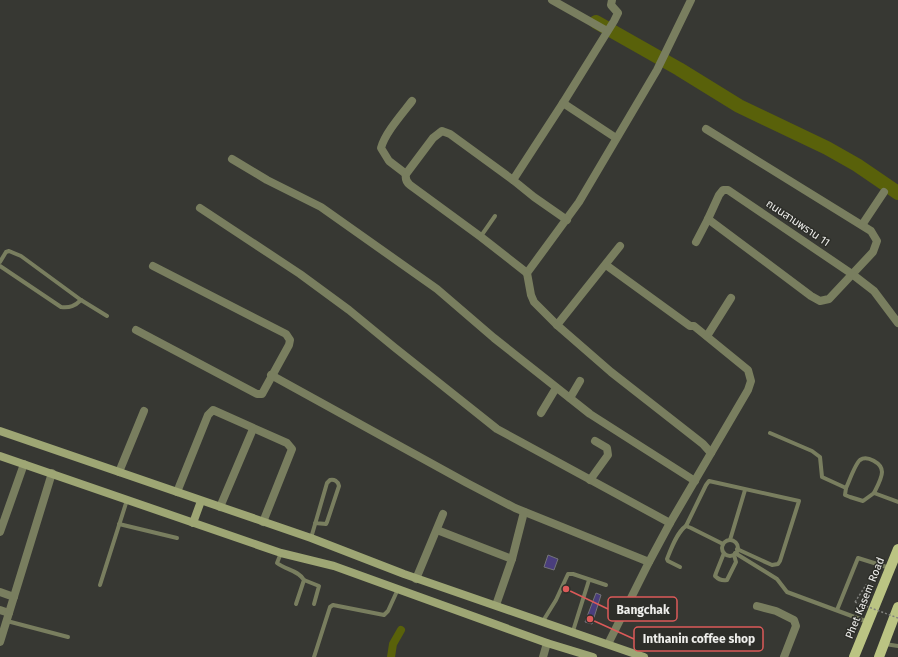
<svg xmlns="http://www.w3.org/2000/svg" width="898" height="657" viewBox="0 0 898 657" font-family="'Fira Sans','Noto Sans Thai',sans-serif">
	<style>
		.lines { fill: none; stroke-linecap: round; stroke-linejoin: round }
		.canal { stroke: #59610a; stroke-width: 8 }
		.river { stroke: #59610a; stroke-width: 14 }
		.building { fill: #4a3e7d; stroke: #747479 }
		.path { stroke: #80817d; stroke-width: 1.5; stroke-dasharray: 2 2; stroke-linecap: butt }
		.lane { stroke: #797e5f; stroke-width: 4 }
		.street { stroke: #797e5f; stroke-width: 8 }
		.secondary { stroke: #9ea674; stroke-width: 8 }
		.primary { stroke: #bbc483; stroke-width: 10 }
		.path-bridge { stroke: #80817d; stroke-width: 1.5; stroke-dasharray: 2 2; stroke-linecap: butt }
		.labels { text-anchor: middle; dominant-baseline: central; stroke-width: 3; stroke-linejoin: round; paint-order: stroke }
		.street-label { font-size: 11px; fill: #eeeeeb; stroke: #2d2e29 }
		.leader { fill: none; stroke: #dc5a59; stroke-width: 1.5 }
		.callout-dot { fill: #dc5a59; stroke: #2d2e29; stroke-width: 1.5 }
		.callout { fill: #2d2e29; stroke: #dc5a59; stroke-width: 1.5 }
		.callout-label { font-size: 12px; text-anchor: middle; font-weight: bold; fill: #eeeeeb }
	</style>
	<rect width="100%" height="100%" fill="#373833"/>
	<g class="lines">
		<!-- canal -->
		<polyline class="canal" points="391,657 393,644 401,630"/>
		<!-- river -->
		<polyline class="river" points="596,22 679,69 739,106 827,148 857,165 898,193"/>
	</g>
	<!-- building -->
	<g class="building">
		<polygon points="548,555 558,559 554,570 544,567"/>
		<polygon points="596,593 601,595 592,624 585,622"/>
	</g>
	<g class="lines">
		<!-- path -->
		<polyline class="path" points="855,602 866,585 874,585"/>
		<!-- lane -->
		<g class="lane">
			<polyline points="481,236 495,216"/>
			<polyline points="0,262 6,252 9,251 21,256 81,300 107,316"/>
			<path d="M0 266 61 307C70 308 75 306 81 300"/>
			<polyline points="770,433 812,451 820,457 822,477 846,488 845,495 850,497 863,501 874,493 898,502"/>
			<path d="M846 488C849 482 855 464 860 460 867 455 882 463 882 472 882 478 877 487 874 493"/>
			<polyline points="119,524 177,538"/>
			<polyline points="686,526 706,485 709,481 799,501 780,561 778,564 772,565 737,549"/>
			<path d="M311 538 327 483 330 480C334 479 338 481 339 486L327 522 326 524 315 523"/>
			<polyline points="730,540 745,490"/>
			<circle cx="730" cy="548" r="8"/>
			<path d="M281 553 277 563C286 570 298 570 304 580L296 604"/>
			<path d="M724 553 716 573 715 576C718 579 722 581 727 580L736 562 734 555"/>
			<polyline points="735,553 777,579 787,592 868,622"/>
			<path d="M680 567 668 561 667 559C671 549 677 532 686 526L691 528 723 544"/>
			<polyline points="304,580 319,586 314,604"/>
			<polyline points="100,585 127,500"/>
			<polyline points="837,610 858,558 890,568"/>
			<polyline points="7,621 68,637"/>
			<polyline points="543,621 556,600 568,574 573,574 606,585"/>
			<polyline points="573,631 589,580"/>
			<polyline points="885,644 898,646"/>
			<polyline points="314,657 330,607 333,605 384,615 388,611 398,589"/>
		</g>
		<!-- street -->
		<g class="street">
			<polyline points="552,0 607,31"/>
			<polyline points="691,0 657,70 579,202 527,273 531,295 534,302 557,325 611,372 703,444 711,453"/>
			<polyline points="563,103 616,138"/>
			<polyline points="706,129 871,231 877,241 873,252 829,299 820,301 811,296 708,219"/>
			<polyline points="232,159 267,180 321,207 437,289 494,338 590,414 695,481"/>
			<path d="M406 174 389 161 381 148C385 133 402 114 412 101"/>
			<path d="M513 180 450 134 442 131 433 138 406 174C405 179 406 182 410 185L481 237 527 273"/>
			<polyline points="200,208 300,274 349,310 394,347 497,429 670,523"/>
			<polyline points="567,220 534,197 513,180 563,103 614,21 618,13 611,5 612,0"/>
			<polyline points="862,225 884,192"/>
			<polyline points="696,242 708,219 719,195 723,190 728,190 852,274 874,291 898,323"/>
			<polyline points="606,265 690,326 694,326 748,370 751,381 748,390 670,523 649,562 608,644"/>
			<polyline points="557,325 620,246"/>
			<polyline points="136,330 257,394 262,394 289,345 290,340 286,334 153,266"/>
			<polyline points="707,336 731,298"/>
			<polyline points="271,375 467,483 515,508 649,562"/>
			<polyline points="570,398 580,381"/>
			<polyline points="541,413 556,388"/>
			<polyline points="119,472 144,411"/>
			<polyline points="590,480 608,455 607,448 595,441"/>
			<polyline points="177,492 208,415 213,410 287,443 292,449 263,522"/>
			<polyline points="220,507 253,429"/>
			<polyline points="437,530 512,559"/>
			<polyline points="0,532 24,464"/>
			<polyline points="416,579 443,514"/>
			<polyline points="0,592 14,597"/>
			<polyline points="496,605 512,559 524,512"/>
			<polyline points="757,606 776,611 794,620 796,626 784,657"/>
			<polyline points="0,610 9,613"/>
			<polyline points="0,642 52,473"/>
			<polyline points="543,657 547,643"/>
		</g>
		<!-- secondary -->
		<g class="secondary">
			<polyline points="0,431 311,538 404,574 644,657"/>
			<polyline points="0,456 281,553 334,566 547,643 593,657"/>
			<polyline points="193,523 201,501"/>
		</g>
		<!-- primary -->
		<g class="primary">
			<polyline points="854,657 898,549"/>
			<polyline points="879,657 898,607"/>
		</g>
		<!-- path-bridge -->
		<polyline class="path-bridge" points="855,602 898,618"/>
	</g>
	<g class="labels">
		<!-- street labels -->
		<g class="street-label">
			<text transform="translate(798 223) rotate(34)">ถนนสามพราน 11</text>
			<text transform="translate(865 598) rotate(-68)">Phet Kasem Road</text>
		</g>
	</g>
	<!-- callouts -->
	<path class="leader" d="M566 589L608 609M590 619L634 639"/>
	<g class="callout-dot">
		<circle cx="566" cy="589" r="4"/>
		<circle cx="590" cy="619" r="4"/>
	</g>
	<g class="callout">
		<rect x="608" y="597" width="69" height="24" rx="4"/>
		<rect x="634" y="627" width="129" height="24" rx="4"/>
	</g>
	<g class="callout-label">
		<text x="643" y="614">Bangchak</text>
		<text x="699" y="643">Inthanin coffee shop</text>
	</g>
</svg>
